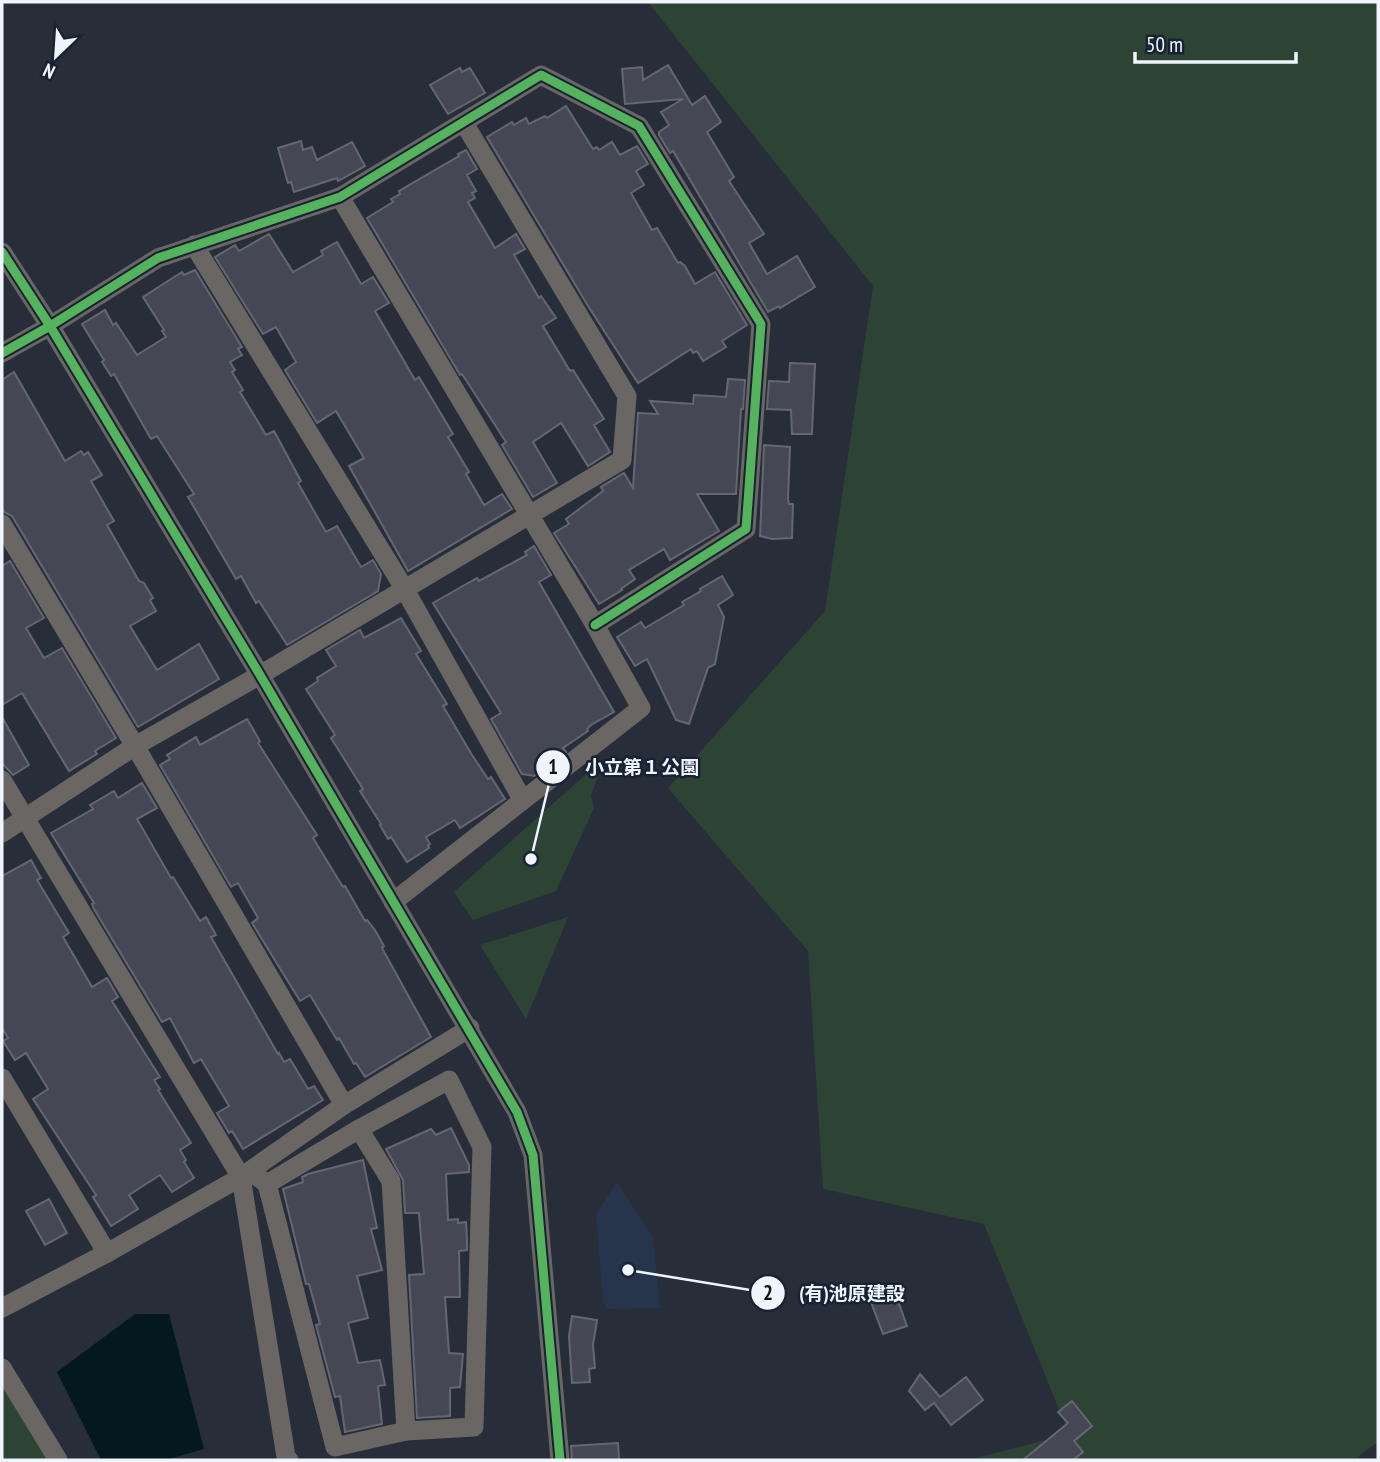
<svg xmlns="http://www.w3.org/2000/svg" width="1380" height="1462" viewBox="0 0 1380 1462" font-family="'PT Sans Narrow','Noto Sans JP',sans-serif">
	<style>
		.built { fill: #26354c }
		.green { fill: #2d4334 }
		.water { fill: #041820 }
		.building { fill: #454854; stroke: #646771; stroke-width: 2 }
		.lines { fill: none; stroke-linecap: round; stroke-linejoin: round }
		.minor { stroke: #6a6664; stroke-width: 19 }
		.cycleway-casing { stroke: #172335; stroke-width: 13 }
		.cycleway { stroke: #56b35d; stroke-width: 9 }
		.leader { fill: none; stroke: #f0f5fd; stroke-width: 2.5 }
		.callout-dot { fill: #f0f5fd; stroke: #172335; stroke-width: 2.5 }
		.mark-label { font-size: 21px; text-anchor: middle; font-weight: bold; fill: #111 }
		.callout-label { font-size: 19px; text-anchor: middle; font-weight: bold; fill: #f0f5fd; stroke: #172335; stroke-width: 5; stroke-linejoin: round; paint-order: stroke }
	</style>
	<rect width="100%" height="100%" fill="#272e39"/>
	<!-- built -->
	<polygon class="built" points="617,1182 653,1238 660,1308 609,1309 603,1302 596,1214"/>
	<!-- green -->
	<g class="green">
		<polygon points="648,2 1378,2 1378,1442 1359,1456 1357,1460 968,1460 1069,1434 984,1224 823,1189 808,951 668,788 825,611 873,286"/>
		<polygon points="593,768 598,777 591,795 594,808 556,891 473,920 454,892"/>
		<polygon points="568,917 526,1019 480,945"/>
		<polygon points="2,1362 52,1460 2,1460"/>
	</g>
	<!-- water -->
	<polygon class="water" points="135,1314 169,1314 204,1449 165,1460 101,1460 57,1372"/>
	<!-- building -->
	<g class="building">
		<polygon points="668,65 692,105 705,96 721,122 707,132 734,177 729,181 764,234 749,243 767,274 797,256 815,287 780,308 779,306 768,312 673,151 670,153 659,135 659,132 669,125 661,112 683,99 625,104 622,69 642,67 643,80"/>
		<polygon points="460,68 462,72 470,68 485,93 448,114 430,85"/>
		<polygon points="566,106 593,149 597,147 599,150 612,142 620,155 637,146 648,164 636,171 644,185 631,193 652,230 657,228 678,263 680,262 685,266 695,284 715,272 747,325 722,341 726,347 703,361 697,351 693,353 691,349 638,383 588,306 487,137 512,122 514,125 526,118 529,124 545,116 547,118"/>
		<polygon points="301,141 303,150 312,147 317,160 352,142 365,166 338,181 337,178 294,192 291,182 288,183 278,148"/>
		<polygon points="466,150 477,169 467,175 476,191 472,193 475,198 468,202 495,248 516,234 525,249 514,255 539,298 541,296 556,318 543,326 570,371 573,370 604,419 594,425 610,452 588,466 561,423 533,442 557,483 533,497 502,445 506,442 462,374 460,375 367,218 393,202 391,199 400,194 399,191 459,156 458,154"/>
		<polygon points="269,234 293,272 323,255 321,251 337,242 361,284 373,277 389,303 375,311 415,380 419,377 453,434 448,437 469,472 466,474 484,505 502,494 512,509 408,571 349,466 364,458 336,411 317,423 285,370 296,362 276,327 263,334 215,257 235,245 239,251"/>
		<polygon points="195,270 242,347 238,349 242,355 230,362 235,370 232,372 243,390 240,392 266,435 274,431 301,481 298,483 326,532 337,526 361,567 373,560 381,574 378,591 287,645 259,601 256,603 241,576 236,579 188,497 194,494 157,436 151,439 114,374 111,376 102,362 104,360 82,324 105,310 113,325 116,323 137,355 166,337 162,331 164,330 143,297 182,272 184,275"/>
		<polygon points="790,363 815,364 812,434 792,434 791,410 767,409 769,381 789,382"/>
		<polygon points="14,372 65,461 81,451 84,455 88,452 102,475 91,481 114,521 107,525 139,581 144,583 153,598 150,600 156,611 130,626 157,670 199,644 219,679 138,727 12,516 4,512 2,508 2,380"/>
		<polygon points="728,379 745,380 743,409 741,409 736,494 697,494 719,531 670,560 664,549 629,570 635,579 621,589 622,590 599,604 554,533 569,524 566,519 603,491 601,487 624,473 633,488 638,413 658,414 650,401 693,404 694,395 726,397"/>
		<polygon points="764,445 790,447 788,499 789,504 793,504 792,538 772,539 760,536"/>
		<polygon points="534,546 551,575 539,582 614,712 591,725 587,729 588,731 563,748 566,752 534,776 522,774 491,719 501,713 433,603 477,578 479,581 527,555 525,552"/>
		<polygon points="10,561 44,618 26,628 44,658 62,648 116,738 95,751 97,754 69,771 22,693 2,705 2,566"/>
		<polygon points="722,576 733,595 718,605 724,617 715,664 708,668 689,724 676,720 647,659 635,666 617,637 641,622 645,628 684,605 682,602 701,591 700,589"/>
		<polygon points="401,618 421,651 416,654 447,704 443,706 472,755 488,779 491,777 505,799 460,828 455,820 426,837 430,844 428,846 429,848 407,862 391,837 388,839 380,825 381,824 360,791 363,789 331,738 335,735 306,689 318,681 317,678 336,666 326,650 360,630 364,638"/>
		<polygon points="2,717 29,765 13,775 2,763"/>
		<polygon points="247,719 260,741 258,743 317,835 313,838 343,887 345,886 365,921 367,920 375,930 384,946 382,948 431,1037 365,1077 356,1063 354,1064 339,1038 337,1040 310,995 300,1001 252,923 258,918 238,883 231,887 160,765 170,759 167,755 196,737 200,745"/>
		<polygon points="142,783 157,808 137,819 171,878 173,877 200,921 206,917 216,935 211,937 278,1054 279,1053 284,1062 290,1059 308,1089 314,1086 323,1100 243,1149 232,1131 229,1133 217,1113 229,1106 201,1059 194,1063 170,1018 162,1022 94,909 92,904 94,903 51,833 93,809 90,805 114,791 118,798"/>
		<polygon points="31,860 41,878 37,880 69,933 63,937 92,987 107,978 118,997 112,1001 160,1077 154,1080 160,1089 158,1090 191,1143 180,1150 186,1160 184,1162 194,1178 172,1192 160,1175 129,1195 138,1209 111,1226 93,1197 96,1195 33,1099 48,1089 26,1053 15,1060 3,1041 8,1038 2,1028 2,876"/>
		<polygon points="451,1128 469,1165 469,1172 446,1174 448,1220 458,1219 458,1223 466,1222 467,1240 467,1250 459,1251 460,1297 445,1297 449,1353 463,1354 460,1387 450,1388 450,1416 417,1418 409,1275 424,1274 419,1213 405,1213 403,1180 386,1149 431,1129 436,1135"/>
		<polygon points="363,1160 377,1228 371,1229 382,1270 357,1276 368,1318 348,1323 358,1363 380,1360 385,1385 378,1386 382,1424 345,1432 340,1396 335,1397 316,1325 320,1324 309,1284 306,1284 283,1189 303,1182 302,1177 308,1174"/>
		<polygon points="49,1199 67,1233 45,1245 26,1211"/>
		<polygon points="885,1286 891,1301 897,1298 907,1326 883,1334 868,1294"/>
		<polygon points="572,1316 597,1320 593,1345 595,1368 589,1369 590,1382 572,1383 569,1336"/>
		<polygon points="920,1374 940,1397 966,1377 983,1400 951,1425 934,1403 925,1410 909,1391"/>
		<polygon points="1072,1401 1092,1426 1074,1441 1083,1452 1073,1460 1023,1460 1068,1423 1058,1412"/>
		<polygon points="618,1443 619,1460 572,1460 571,1446"/>
	</g>
	<g class="lines">
		<!-- minor -->
		<g class="minor">
			<polyline points="340,197 595,625 641,708 393,902"/>
			<polyline points="194,245 404,588 522,799"/>
			<polyline points="2,252 50,326 260,675 517,1112 533,1155 560,1460"/>
			<polyline points="2,353 50,326 158,258 340,197 541,75 639,126 761,324 746,529 595,625"/>
			<polyline points="2,524 135,746 344,1105"/>
			<polyline points="2,780 241,1177 286,1457 289,1460"/>
			<polyline points="2,833 135,746 260,675 622,460 627,396 464,123"/>
			<polyline points="2,1078 107,1253"/>
			<polyline points="359,1129 391,1181 406,1431"/>
			<polyline points="250,1171 267,1184 335,1447 406,1431 474,1427 482,1147 449,1080 359,1129 267,1184"/>
			<polyline points="2,1308 107,1253 241,1177 344,1105 470,1028"/>
			<polyline points="2,1368 58,1460"/>
		</g>
		<!-- cycleway casing -->
		<g class="cycleway-casing">
			<g id="cycleway">
				<polyline points="2,252 50,326 260,675 517,1112 533,1155 560,1460"/>
				<polyline points="2,353 50,326 158,258 340,197 541,75 639,126 761,324 746,529 595,625"/>
			</g>
		</g>
		<!-- cycleway -->
		<use href="#cycleway" class="cycleway"/>
	</g>
	<!-- callouts -->
	<path class="leader" d="M531 859L553 767M628 1270L768 1293"/>
	<g class="callout-dot">
		<circle cx="531" cy="859" r="7"/>
		<circle cx="628" cy="1270" r="7"/>
		<circle cx="553" cy="767" r="18"/>
		<circle cx="768" cy="1293" r="18"/>
	</g>
	<g class="mark-label">
		<text x="553" y="774">1</text>
		<text x="768" y="1300">2</text>
	</g>
	<g class="callout-label">
		<text x="642" y="774">小立第１公園</text>
		<text x="852" y="1300">(有)池原建設</text>
	</g>
	<!-- border -->
	<rect width="1380" height="1462" fill="none" stroke="#f0f5fd" stroke-width="7"/>
	<!-- north arrow -->
	<g transform="translate(56 56) rotate(205)" stroke="#172335" stroke-width="5" paint-order="stroke">
	<path d="M0-5L12 26L0 18L-12 26Z" fill="#f0f5fd"/>
	<text y="-10" font-size="19" font-weight="bold" text-anchor="middle" fill="#f0f5fd">N</text>
	</g>
	<!-- scale -->
	<path d="M1135 52v10h161v-10" fill="none" stroke="#f0f5fd" stroke-width="3.5"/>
	<text x="1146" y="52" font-size="21" fill="#f0f5fd" stroke="#172335" stroke-width="5" paint-order="stroke">50 m</text>
</svg>
